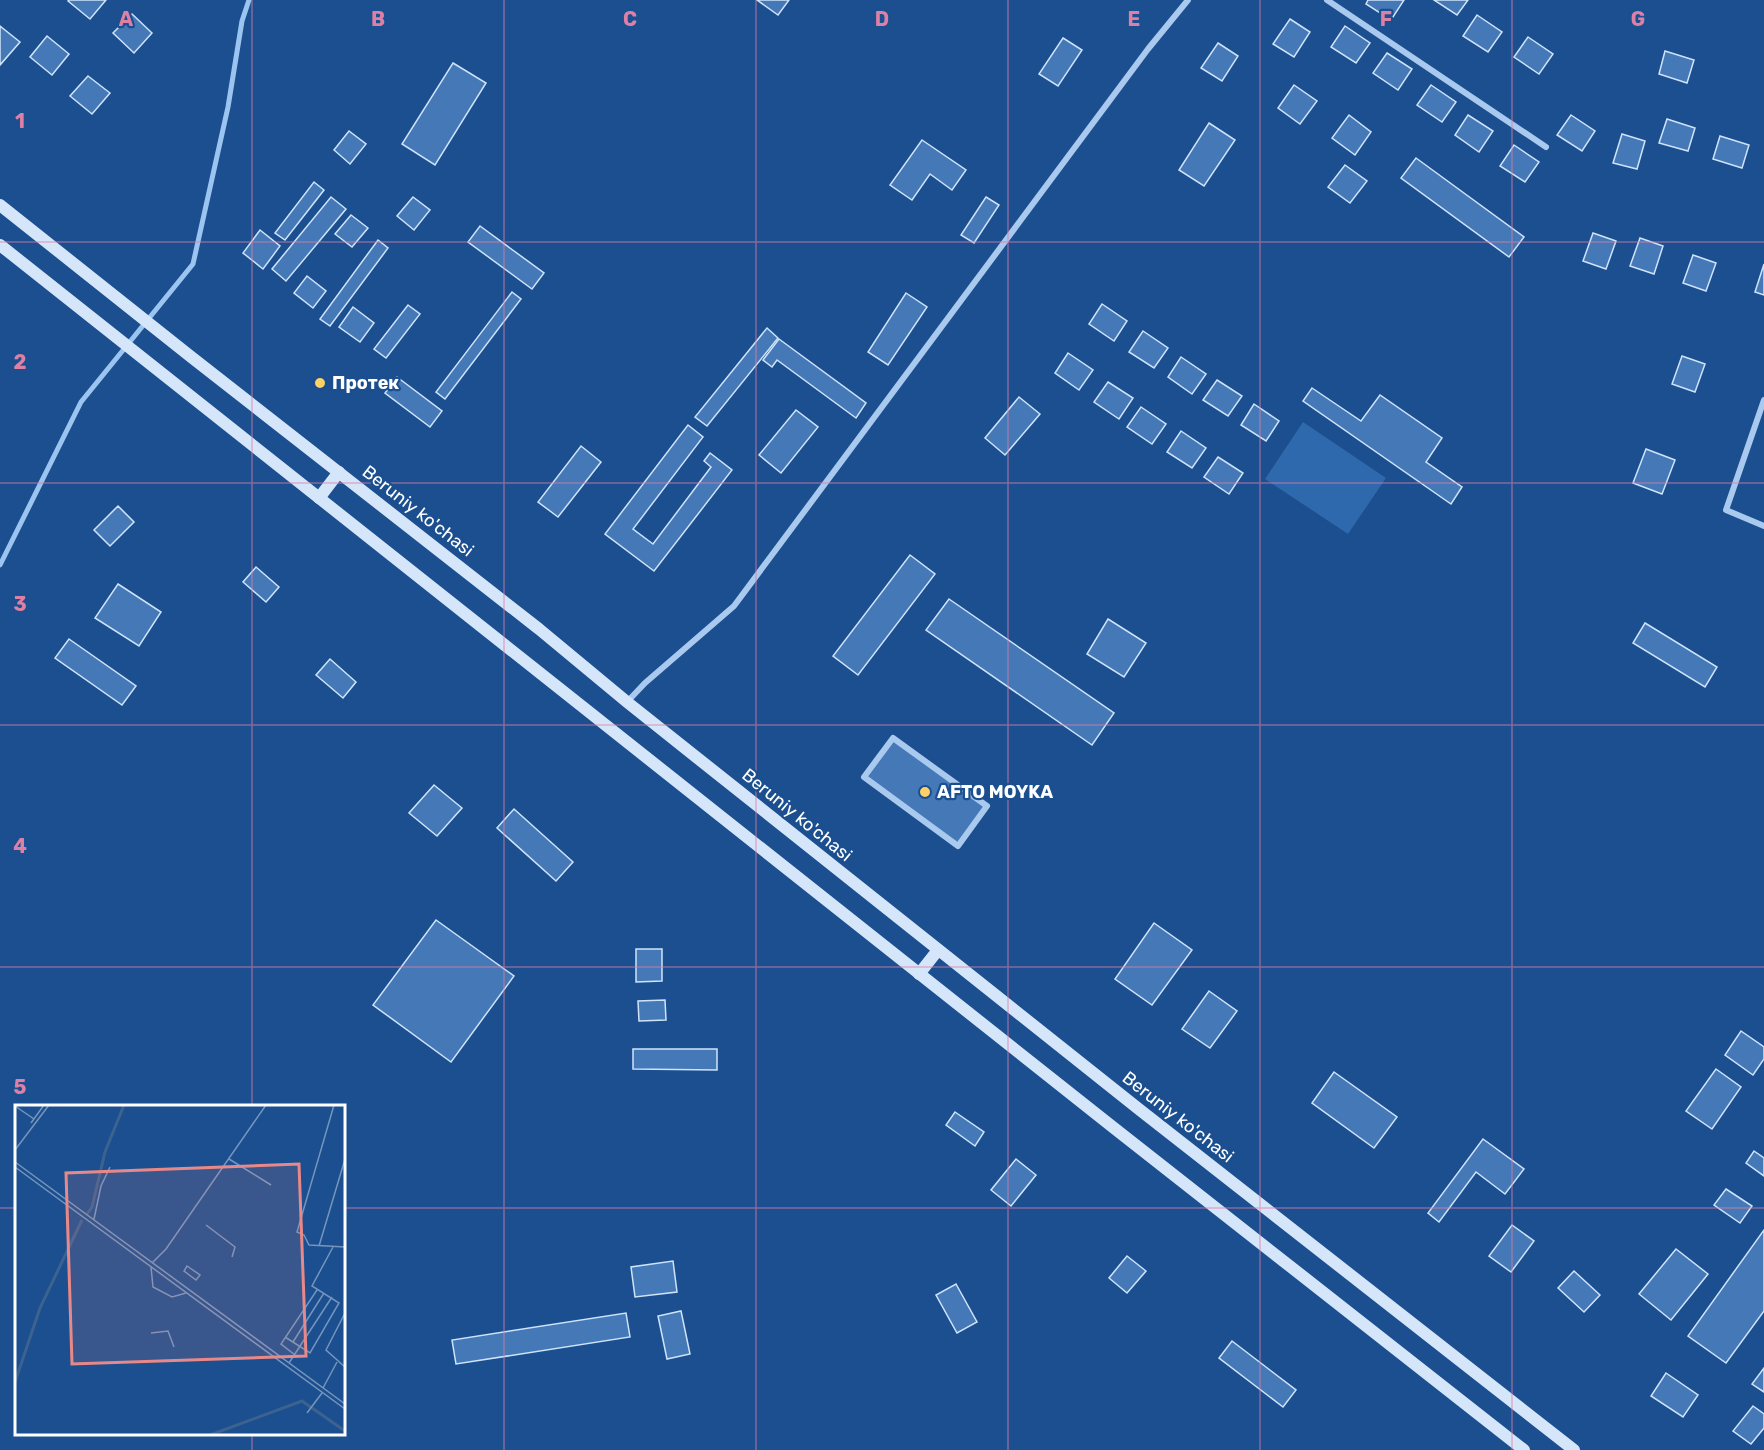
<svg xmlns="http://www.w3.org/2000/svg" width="1764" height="1450" viewBox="0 0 1764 1450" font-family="Rubik,sans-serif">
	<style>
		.pitch { fill: #2e69ad }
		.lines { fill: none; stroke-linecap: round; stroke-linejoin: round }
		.stream { stroke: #9cc4f0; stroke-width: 5 }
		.building { fill: #4478b7; stroke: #cfe3fa; stroke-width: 1.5 }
		.minor { stroke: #a9c9ee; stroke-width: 6 }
		.secondary { stroke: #d6e6fa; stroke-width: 12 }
		.grid { fill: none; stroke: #dd80a5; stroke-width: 1.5; stroke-opacity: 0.55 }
		.poi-dot { fill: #ffd166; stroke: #1b4f8f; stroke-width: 2 }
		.labels { text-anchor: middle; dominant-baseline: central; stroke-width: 4.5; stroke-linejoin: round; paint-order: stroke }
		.poi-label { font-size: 18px; font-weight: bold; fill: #fff; stroke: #1b4f8f; text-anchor: start }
		.street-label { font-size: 18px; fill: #fff; stroke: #1b4f8f }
		.inset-river { fill: none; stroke: #3c6290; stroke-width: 3 }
		.inset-road { fill: none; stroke: #7695bc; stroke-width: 1.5 }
		.view { fill: #e88989; fill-opacity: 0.15; stroke: #e88989; stroke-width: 3 }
		.inset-edge { fill: none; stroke: #fff; stroke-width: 3 }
		.grid-label { font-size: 20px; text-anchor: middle; font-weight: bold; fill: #dd80a5; stroke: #1b4f8f; stroke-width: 4.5; stroke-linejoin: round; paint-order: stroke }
	</style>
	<rect width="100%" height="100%" fill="#1b4f8f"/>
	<!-- pitch -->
	<polygon class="pitch" points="1303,422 1386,478 1348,534 1265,479"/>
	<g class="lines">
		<!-- stream -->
		<polyline class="stream" points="0,565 81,402 193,264 228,107 242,21 249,0"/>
	</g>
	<!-- building -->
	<g class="building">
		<polygon points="69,0 106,0 90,19 68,1"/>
		<polygon points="757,0 789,0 778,15"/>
		<polygon points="1368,0 1404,0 1391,20 1366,4"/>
		<polygon points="1434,0 1468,0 1457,15"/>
		<polygon points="132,14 152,33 134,53 113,33"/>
		<polygon points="1477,15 1502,32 1488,52 1463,36"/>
		<polygon points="1290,19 1310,32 1294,57 1273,44"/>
		<polygon points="0,26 20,42 0,65"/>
		<polygon points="1345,26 1370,43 1356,63 1331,47"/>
		<polygon points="47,36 69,54 52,75 30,57"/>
		<polygon points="1528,37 1553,54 1539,74 1514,57"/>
		<polygon points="1063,38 1082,50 1058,86 1039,74"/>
		<polygon points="1218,43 1238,56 1222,81 1201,68"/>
		<polygon points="1665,51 1694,60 1687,83 1659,74"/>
		<polygon points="1387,53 1412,69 1398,90 1373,73"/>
		<polygon points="453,63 486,83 435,165 402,144"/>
		<polygon points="88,76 110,93 92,114 70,96"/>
		<polygon points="1294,85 1317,101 1300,124 1278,108"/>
		<polygon points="1431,85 1456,102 1442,122 1417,105"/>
		<polygon points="1349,115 1371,132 1355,155 1332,138"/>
		<polygon points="1468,115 1493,131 1479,152 1455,135"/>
		<polygon points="1571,115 1595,131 1582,151 1557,135"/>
		<polygon points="1667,119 1695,128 1688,151 1659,143"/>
		<polygon points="1209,123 1235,140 1204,186 1179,170"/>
		<polygon points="349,131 366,144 350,164 334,150"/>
		<polygon points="1622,134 1645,141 1637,169 1613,163"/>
		<polygon points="1720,136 1749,145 1742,168 1713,159"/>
		<polygon points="922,140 966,170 952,190 930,174 912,200 890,185"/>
		<polygon points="1514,145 1539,162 1525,182 1500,166"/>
		<polygon points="1416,158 1524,237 1509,257 1401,178"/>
		<polygon points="1345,165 1367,181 1350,203 1328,187"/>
		<polygon points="314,182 324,190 285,240 275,233"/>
		<polygon points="331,197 346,209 286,281 272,269"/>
		<polygon points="413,197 430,210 414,230 397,216"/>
		<polygon points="986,197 999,205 974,243 961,235"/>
		<polygon points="351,215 368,228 352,247 335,234"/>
		<polygon points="480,226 544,273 532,289 468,242"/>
		<polygon points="260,230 280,246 263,269 243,253"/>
		<polygon points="1593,233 1616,241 1606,269 1583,261"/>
		<polygon points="1640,238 1663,246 1654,274 1630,266"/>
		<polygon points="378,240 388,248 330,326 320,319"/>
		<polygon points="1693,255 1716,263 1706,291 1683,283"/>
		<polygon points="1764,264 1764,295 1755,292"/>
		<polygon points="307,276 326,291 313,308 294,293"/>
		<polygon points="512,292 521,299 445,399 436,392"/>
		<polygon points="906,293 927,307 888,365 868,352"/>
		<polygon points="1102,304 1127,321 1114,341 1089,324"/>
		<polygon points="408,305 420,314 386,358 374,349"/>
		<polygon points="353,307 374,323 360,342 339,327"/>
		<polygon points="767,328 778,338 707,426 695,417"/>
		<polygon points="1143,331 1168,348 1154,368 1129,352"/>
		<polygon points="779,339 866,403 856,418 777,360 772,367 763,360"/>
		<polygon points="1068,353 1093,370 1079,390 1055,373"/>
		<polygon points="1682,356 1705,364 1695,392 1672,384"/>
		<polygon points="1181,357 1206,374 1192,394 1168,377"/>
		<polygon points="397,377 442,411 430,427 385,393"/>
		<polygon points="1217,380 1242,396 1228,416 1203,400"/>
		<polygon points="1108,382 1133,398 1119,419 1094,402"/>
		<polygon points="1312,388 1361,421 1380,395 1442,438 1426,462 1462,487 1451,504 1303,401"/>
		<polygon points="1019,397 1040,414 1005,455 985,438"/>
		<polygon points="1254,404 1279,421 1266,441 1241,425"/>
		<polygon points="1141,407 1166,424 1152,444 1127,427"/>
		<polygon points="796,410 818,427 781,473 759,455"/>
		<polygon points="688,425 703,437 633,529 653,544 711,467 704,461 710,453 732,470 654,571 605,534"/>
		<polygon points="1181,431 1206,448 1192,468 1167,452"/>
		<polygon points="581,446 601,462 558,517 538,502"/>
		<polygon points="1646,449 1675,460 1662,494 1633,483"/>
		<polygon points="1218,457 1243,473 1229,494 1204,477"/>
		<polygon points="118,506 134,522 110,546 94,530"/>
		<polygon points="910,555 935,574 858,675 833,656"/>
		<polygon points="256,567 279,587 266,602 243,582"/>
		<polygon points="118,584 161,612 139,646 95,618"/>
		<polygon points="949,599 1114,713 1092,745 926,630"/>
		<polygon points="1108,619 1146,643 1124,677 1087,654"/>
		<polygon points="1645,623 1717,667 1705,687 1633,643"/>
		<polygon points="69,639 136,686 122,705 55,658"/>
		<polygon points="330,659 356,682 343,698 316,675"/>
		<polygon points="893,738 987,806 958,846 864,777"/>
		<polygon points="434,785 462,808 437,836 409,813"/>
		<polygon points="514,809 573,862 556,881 497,828"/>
		<polygon points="436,920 514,976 451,1062 373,1005"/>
		<polygon points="1154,923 1192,950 1152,1005 1115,979"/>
		<polygon points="636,949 662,949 662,981 636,982"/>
		<polygon points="1209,991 1237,1011 1210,1048 1182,1029"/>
		<polygon points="665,1000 666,1020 639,1021 638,1001"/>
		<polygon points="1741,1031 1764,1047 1764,1059 1753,1075 1725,1055"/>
		<polygon points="633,1049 717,1049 717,1070 633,1069"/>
		<polygon points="1716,1069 1741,1087 1712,1129 1686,1111"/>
		<polygon points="1334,1072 1397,1117 1374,1148 1312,1103"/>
		<polygon points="955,1112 984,1132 975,1146 946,1125"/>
		<polygon points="1483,1139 1524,1169 1505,1194 1476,1172 1439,1222 1428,1213"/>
		<polygon points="1754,1151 1764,1158 1764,1176 1746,1163"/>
		<polygon points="1016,1159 1036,1175 1011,1206 991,1190"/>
		<polygon points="1726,1189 1752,1206 1740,1223 1714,1205"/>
		<polygon points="1512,1225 1534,1241 1511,1272 1489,1256"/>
		<polygon points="1764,1230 1764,1311 1726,1363 1688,1336"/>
		<polygon points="1676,1249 1708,1274 1671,1320 1639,1294"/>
		<polygon points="1127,1256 1146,1271 1127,1293 1109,1278"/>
		<polygon points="673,1261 677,1292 635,1297 631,1267"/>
		<polygon points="1574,1271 1600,1295 1584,1312 1558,1288"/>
		<polygon points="956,1284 977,1322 957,1333 936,1295"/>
		<polygon points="681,1311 690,1354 667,1359 658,1316"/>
		<polygon points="626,1313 630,1337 456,1364 452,1340"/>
		<polygon points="1232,1341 1296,1390 1283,1407 1219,1358"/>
		<polygon points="1764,1368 1764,1392 1752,1384"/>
		<polygon points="1666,1373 1698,1395 1683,1417 1651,1396"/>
		<polygon points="1753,1406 1764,1414 1764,1428 1751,1444 1733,1431"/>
	</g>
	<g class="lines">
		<!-- minor -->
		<g class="minor">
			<polyline points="1327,0 1546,147"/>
			<polyline points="1764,400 1726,510 1764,526"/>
			<polyline points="627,702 645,683 734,606 1148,49 1188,0"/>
			<polygon points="893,738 987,806 958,846 864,777"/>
		</g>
		<!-- secondary -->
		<g class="secondary">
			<polyline points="0,205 190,356 539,629 627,702 1140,1110 1574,1450"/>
			<polyline points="0,245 1114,1128 1524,1450"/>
			<polyline points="319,498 339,472"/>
			<polyline points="919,974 938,950"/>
		</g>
	</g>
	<!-- grid -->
	<path class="grid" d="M252 0V1106M504 0V1450M756 0V1450M1008 0V1450M1260 0V1450M1512 0V1450M0 242H1764M0 483H1764M0 725H1764M0 967H1764M0 1208H16M344 1208H1764M252 1434V1450"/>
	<!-- markers -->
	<g class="poi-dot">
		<circle cx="320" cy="383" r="6"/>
		<circle cx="925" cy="792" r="6"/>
	</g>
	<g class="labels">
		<!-- poi labels -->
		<g class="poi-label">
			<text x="332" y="383">Протек</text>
			<text x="937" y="792">AFTO MOYKA</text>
		</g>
		<!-- street labels -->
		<g class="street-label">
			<text transform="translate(418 511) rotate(38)">Beruniy ko'chasi</text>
			<text transform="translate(797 815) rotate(39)">Beruniy ko'chasi</text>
			<text transform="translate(1178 1117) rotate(38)">Beruniy ko'chasi</text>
		</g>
	</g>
	<!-- overview -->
	<g transform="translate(15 1105)">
		<rect width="330" height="330" fill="#1b4f8f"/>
		<path class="inset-river" d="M72 109 77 102 90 47 109 0M0 277 25 203 67 115M195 330 287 296 330 326"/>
		<path class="inset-road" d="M319 0 282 127 289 130 294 140 330 142M0 1 19 14M16 18 29 0M0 45 34 0M214 54 256 80M0 57 330 299M0 62 330 304M79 114 86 81 95 62M191 120 220 142 217 152M304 141 330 54M137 158 151 144 251 0M172 161 185 170 181 175 169 166ZM136 162 138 182 157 192 171 188M330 208 311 245 330 262M136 228 153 226 159 242M270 232 295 248 324 198 297 181 318 142M278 237 309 188M280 250 266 239 302 185M274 258 317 192M308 283 322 257M292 308 307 288"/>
		<path class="view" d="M284 59 291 251 57 259 51 68Z"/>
		<rect width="330" height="330" class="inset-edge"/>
	</g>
	<g class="grid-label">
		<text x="126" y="26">A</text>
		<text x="378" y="26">B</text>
		<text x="630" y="26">C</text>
		<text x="882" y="26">D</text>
		<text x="1134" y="26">E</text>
		<text x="1386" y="26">F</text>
		<text x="1638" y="26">G</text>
		<text x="20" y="128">1</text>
		<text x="20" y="369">2</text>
		<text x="20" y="611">3</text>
		<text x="20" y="853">4</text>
		<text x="20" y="1094">5</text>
	</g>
</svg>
